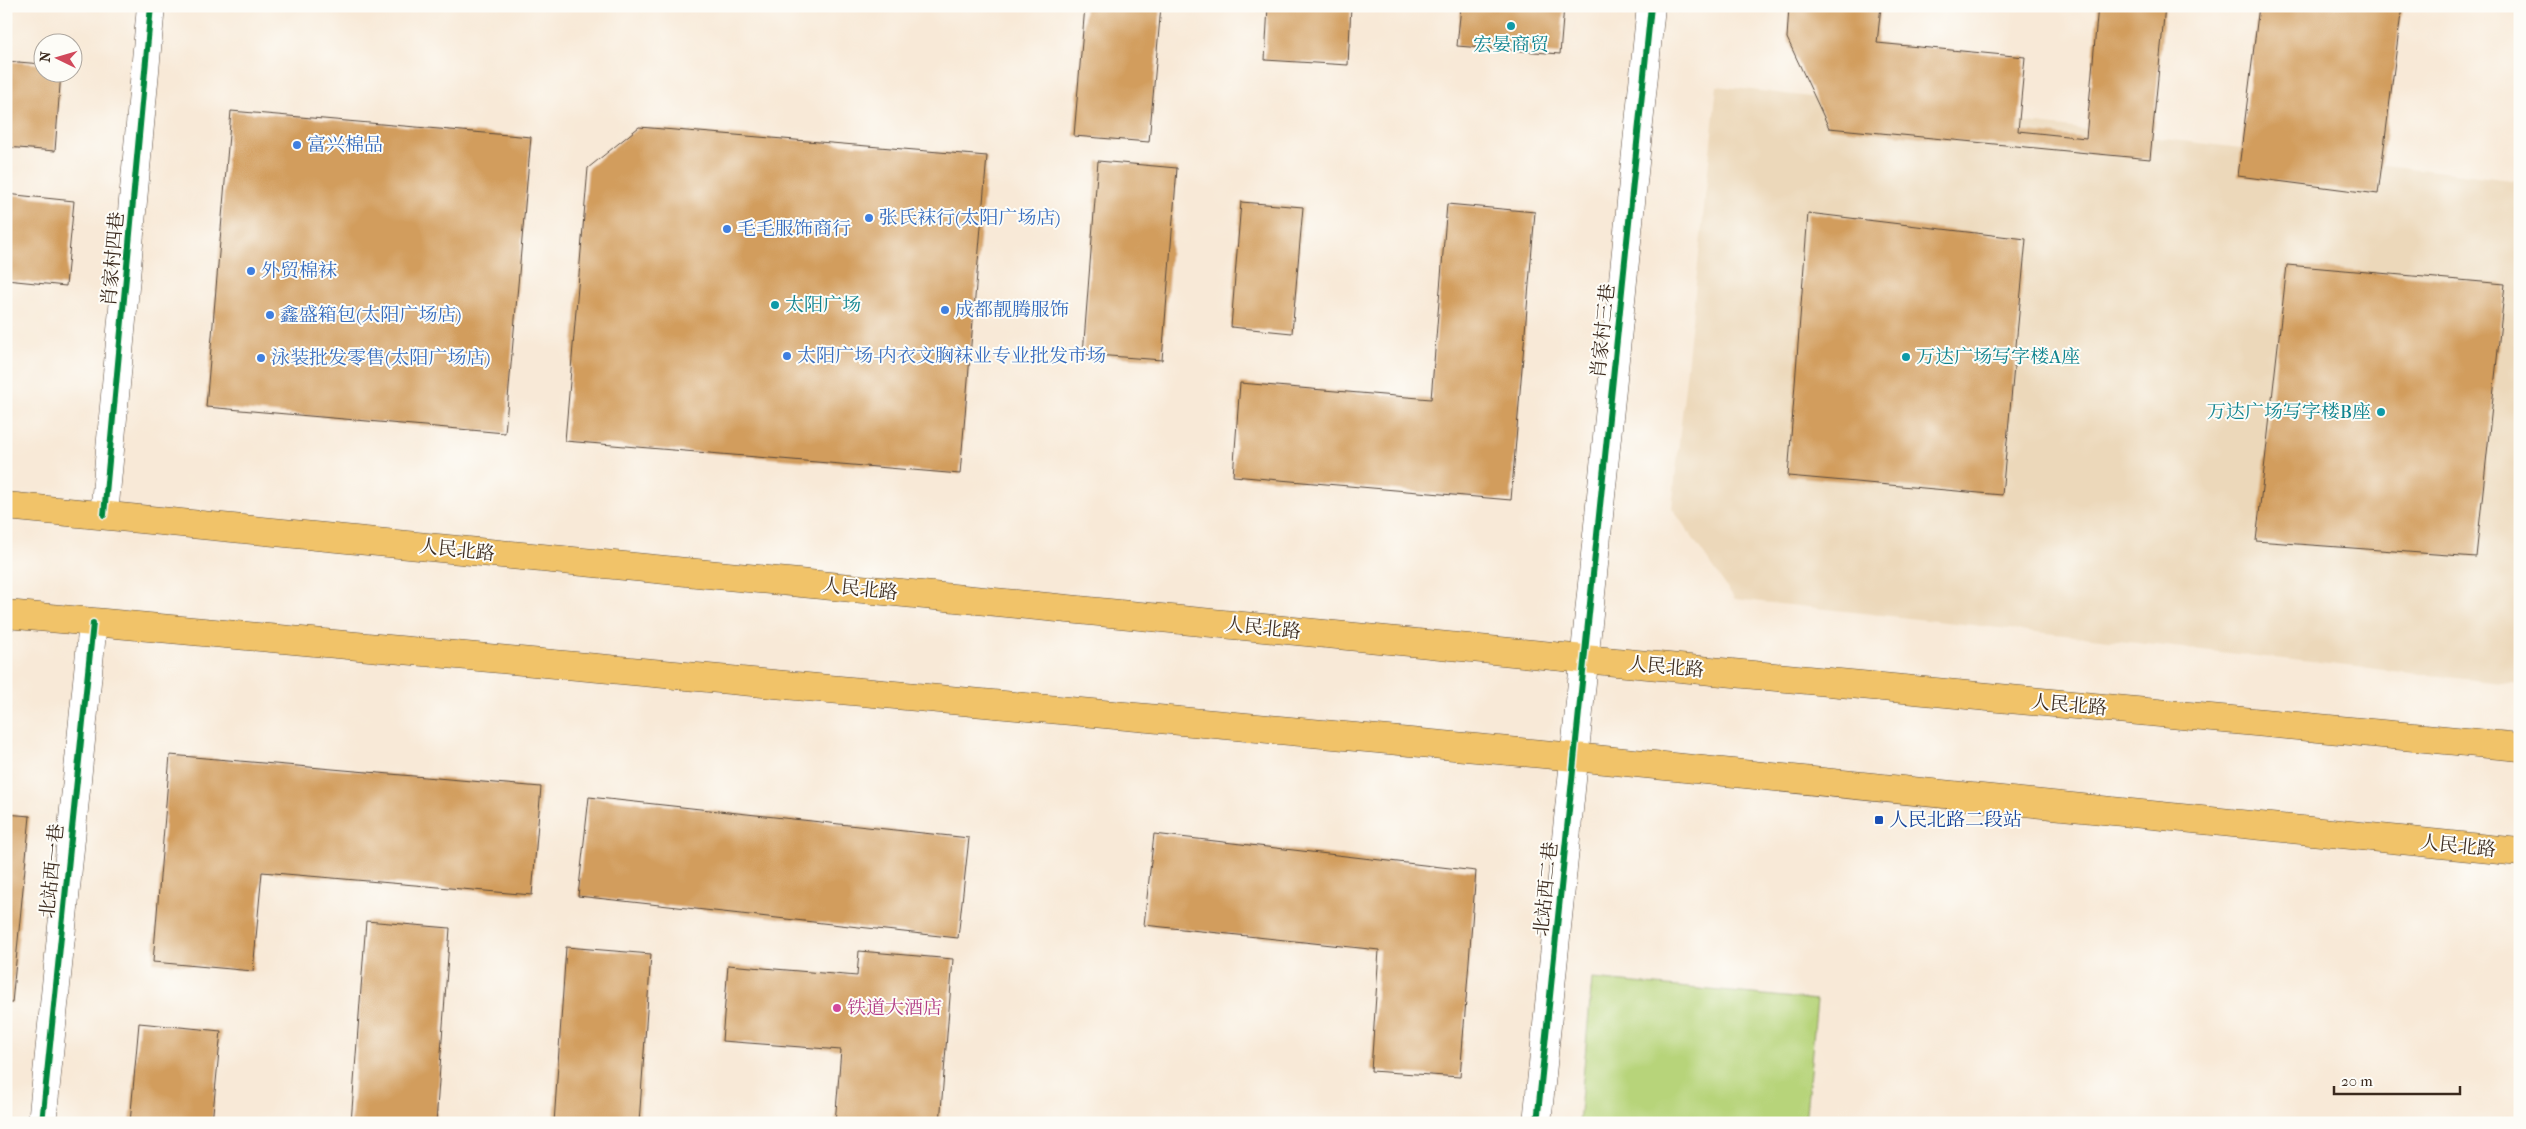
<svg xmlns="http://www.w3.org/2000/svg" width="2526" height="1129" viewBox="0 0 2526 1129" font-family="'IM FELL French Canon','Noto Serif SC',serif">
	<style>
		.built { fill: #ecd8ba }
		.green { fill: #b7d47a; stroke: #797f4c }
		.building { fill: #d29d5d }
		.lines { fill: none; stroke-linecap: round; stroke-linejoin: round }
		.street-casing { stroke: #57473a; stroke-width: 29 }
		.primary-casing { stroke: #57473a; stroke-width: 29 }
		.street { stroke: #fff; stroke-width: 28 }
		.primary { stroke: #f1c369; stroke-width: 28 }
		.cycleway-casing { stroke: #fdfcf7; stroke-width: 9 }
		.cycleway { stroke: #00873e; stroke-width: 6 }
		.culture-dot { fill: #0f9aa8; stroke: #fdfcf7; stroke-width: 2 }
		.shop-dot { fill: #3f7fe0; stroke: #fdfcf7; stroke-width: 2 }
		.transit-dot { fill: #1a4fb4; stroke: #fdfcf7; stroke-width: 2 }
		.hotel-dot { fill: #d1479c; stroke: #fdfcf7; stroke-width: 2 }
		.labels { text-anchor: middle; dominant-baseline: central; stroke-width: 4; stroke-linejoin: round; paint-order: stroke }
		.culture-label { font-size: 19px; fill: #0d838f; stroke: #fdfcf7; text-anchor: start }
		.shop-label { font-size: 19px; fill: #366cbe; stroke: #fdfcf7; text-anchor: start }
		.street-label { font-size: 19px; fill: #3b2a1e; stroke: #fdfcf7 }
		.transit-label { font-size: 19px; fill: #164399; stroke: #fdfcf7; text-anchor: start }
		.hotel-label { font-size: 19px; fill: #b23c85; stroke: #fdfcf7; text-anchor: start }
	</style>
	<rect width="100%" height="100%" fill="#fdfcf7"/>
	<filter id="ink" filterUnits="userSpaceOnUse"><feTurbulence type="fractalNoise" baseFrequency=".02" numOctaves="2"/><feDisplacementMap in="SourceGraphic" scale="10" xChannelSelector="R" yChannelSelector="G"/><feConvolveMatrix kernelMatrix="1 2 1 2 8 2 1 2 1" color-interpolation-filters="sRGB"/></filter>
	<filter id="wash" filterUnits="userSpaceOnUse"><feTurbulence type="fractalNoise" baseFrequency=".0096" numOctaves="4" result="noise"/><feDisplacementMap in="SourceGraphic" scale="20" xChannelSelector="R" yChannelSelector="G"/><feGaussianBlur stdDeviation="1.12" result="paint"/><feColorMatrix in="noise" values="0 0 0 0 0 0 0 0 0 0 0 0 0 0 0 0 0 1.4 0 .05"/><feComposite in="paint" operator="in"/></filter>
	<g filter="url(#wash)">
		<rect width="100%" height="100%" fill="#f8e9d7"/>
		<!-- built -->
		<polygon class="built" points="1717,86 2520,181 2520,685 1735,599 1672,508"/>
		<!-- green -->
		<polygon class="green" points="1592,979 1817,1000 1805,1123 1579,1123"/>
		<g id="blocks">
			<!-- building -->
			<g class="building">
				<polygon points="1085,6 1161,6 1149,142 1074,136"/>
				<polygon points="1268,6 1351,6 1348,65 1265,60"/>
				<polygon points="1461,6 1564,6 1560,54 1457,46"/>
				<polygon points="1789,6 1881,6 1877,43 2025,57 2018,131 2086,138 2098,6 2165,6 2150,159 1829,128 1787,38"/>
				<polygon points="2259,6 2402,6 2378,194 2238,176"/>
				<polygon points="6,61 42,64 42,72 61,72 55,151 6,147"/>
				<polygon points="231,111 531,137 505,433 206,407"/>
				<polygon points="639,127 987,156 960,474 565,441 588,168"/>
				<polygon points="1098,161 1177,168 1162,360 1083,354"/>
				<polygon points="6,194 74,201 66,286 6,280"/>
				<polygon points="1241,202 1303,207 1292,333 1231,327"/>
				<polygon points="1447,204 1535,212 1511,500 1233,476 1240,383 1431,399"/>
				<polygon points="1808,213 2026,239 2002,495 1788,476"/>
				<polygon points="2287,265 2505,284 2476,557 2256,541"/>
				<polygon points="170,755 541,787 532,895 262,872 253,971 153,962"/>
				<polygon points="589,797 969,838 958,938 578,896"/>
				<polygon points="6,814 30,816 12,1003 6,1003"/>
				<polygon points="1154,834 1476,871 1460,1077 1371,1071 1379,950 1144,925"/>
				<polygon points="366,921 450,928 436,1123 351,1123"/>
				<polygon points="566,947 651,954 639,1123 554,1123"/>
				<polygon points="859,951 953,959 940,1123 835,1123 841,1050 722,1041 728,965 857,976"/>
				<polygon points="139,1023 221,1031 212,1123 130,1123"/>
			</g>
		</g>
	</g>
	<g filter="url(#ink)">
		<use href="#blocks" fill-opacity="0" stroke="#57473a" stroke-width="1"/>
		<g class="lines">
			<!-- street casing -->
			<g class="street-casing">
				<g id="street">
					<polyline points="104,515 151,6"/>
					<polyline points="42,1123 93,623"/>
					<polyline points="1537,1123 1651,6"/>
				</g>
			</g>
			<!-- primary casing -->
			<g class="primary-casing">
				<g id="primary">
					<polyline points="6,506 1584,659 2520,747"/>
					<polyline points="6,614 1575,757 2520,852"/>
				</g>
			</g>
			<!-- street -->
			<use href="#street" class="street"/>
			<!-- primary -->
			<use href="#primary" class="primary"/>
			<!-- cycleway casing -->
			<g class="cycleway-casing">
				<g id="cycleway">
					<polyline points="104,515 151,6"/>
					<polyline points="42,1123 93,623"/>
					<polyline points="1537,1123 1651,6"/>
				</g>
			</g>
			<!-- cycleway -->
			<use href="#cycleway" class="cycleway"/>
		</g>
	</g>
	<!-- markers -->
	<g class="culture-dot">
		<circle cx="1511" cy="26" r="5"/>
		<circle cx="775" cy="305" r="5"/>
		<circle cx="1906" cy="357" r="5"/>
		<circle cx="2381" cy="412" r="5"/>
	</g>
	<g class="shop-dot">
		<circle cx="297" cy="145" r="5"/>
		<circle cx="869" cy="218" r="5"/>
		<circle cx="727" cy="229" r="5"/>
		<circle cx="251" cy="271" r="5"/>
		<circle cx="945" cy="310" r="5"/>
		<circle cx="270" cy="315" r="5"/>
		<circle cx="787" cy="356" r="5"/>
		<circle cx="261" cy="358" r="5"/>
	</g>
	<rect class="transit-dot" x="1874" y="815" width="10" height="10" rx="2.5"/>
	<circle class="hotel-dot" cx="837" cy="1008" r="5"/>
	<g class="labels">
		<!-- culture labels -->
		<g class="culture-label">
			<text x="1511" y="45" text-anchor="middle">宏晏商贸</text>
			<text x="785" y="305">太阳广场</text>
			<text x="1916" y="357">万达广场写字楼A座</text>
			<text x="2371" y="412" text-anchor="end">万达广场写字楼B座</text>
		</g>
		<!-- shop labels -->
		<g class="shop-label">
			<text x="307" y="145">富兴棉品</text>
			<text x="879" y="218">张氏袜行(太阳广场店)</text>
			<text x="737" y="229">毛毛服饰商行</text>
			<text x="261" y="271">外贸棉袜</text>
			<text x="955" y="310">成都靓腾服饰</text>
			<text x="280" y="315">鑫盛箱包(太阳广场店)</text>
			<text x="797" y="356">太阳广场-内衣文胸袜业专业批发市场</text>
			<text x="271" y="358">泳装批发零售(太阳广场店)</text>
		</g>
		<!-- street labels -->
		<g class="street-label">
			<text transform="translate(113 259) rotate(-85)">肖家村四巷</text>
			<text transform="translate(1603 331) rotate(-84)">肖家村三巷</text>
			<text transform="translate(457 550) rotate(6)">人民北路</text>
			<text transform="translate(860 589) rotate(6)">人民北路</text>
			<text transform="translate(1263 628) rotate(6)">人民北路</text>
			<text transform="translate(1666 667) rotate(5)">人民北路</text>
			<text transform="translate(2069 705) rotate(5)">人民北路</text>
			<text transform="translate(2458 846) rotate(6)">人民北路</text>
			<text transform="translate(52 871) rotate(-84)">北站西一巷</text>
			<text transform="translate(1546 889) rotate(-84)">北站西二巷</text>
		</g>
		<!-- transit labels -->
		<g class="transit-label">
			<text x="1889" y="820">人民北路二段站</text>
		</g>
		<!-- hotel labels -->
		<g class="hotel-label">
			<text x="847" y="1008">铁道大酒店</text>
		</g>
	</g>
	<!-- margin -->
	<rect width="2526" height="1129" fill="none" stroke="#fdfcf7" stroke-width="25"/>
	<!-- north arrow -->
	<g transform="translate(58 58) rotate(275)"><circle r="24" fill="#fdfcf7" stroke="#afa8a0"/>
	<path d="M0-4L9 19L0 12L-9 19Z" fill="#d1495b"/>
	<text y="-8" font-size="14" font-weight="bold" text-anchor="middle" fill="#3b2a1e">N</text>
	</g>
	<!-- scale -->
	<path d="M2334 1086v8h126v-8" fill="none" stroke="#3b2a1e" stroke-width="2.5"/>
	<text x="2341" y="1086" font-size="15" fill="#3b2a1e" stroke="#fdfcf7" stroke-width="4" paint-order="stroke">20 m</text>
</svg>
